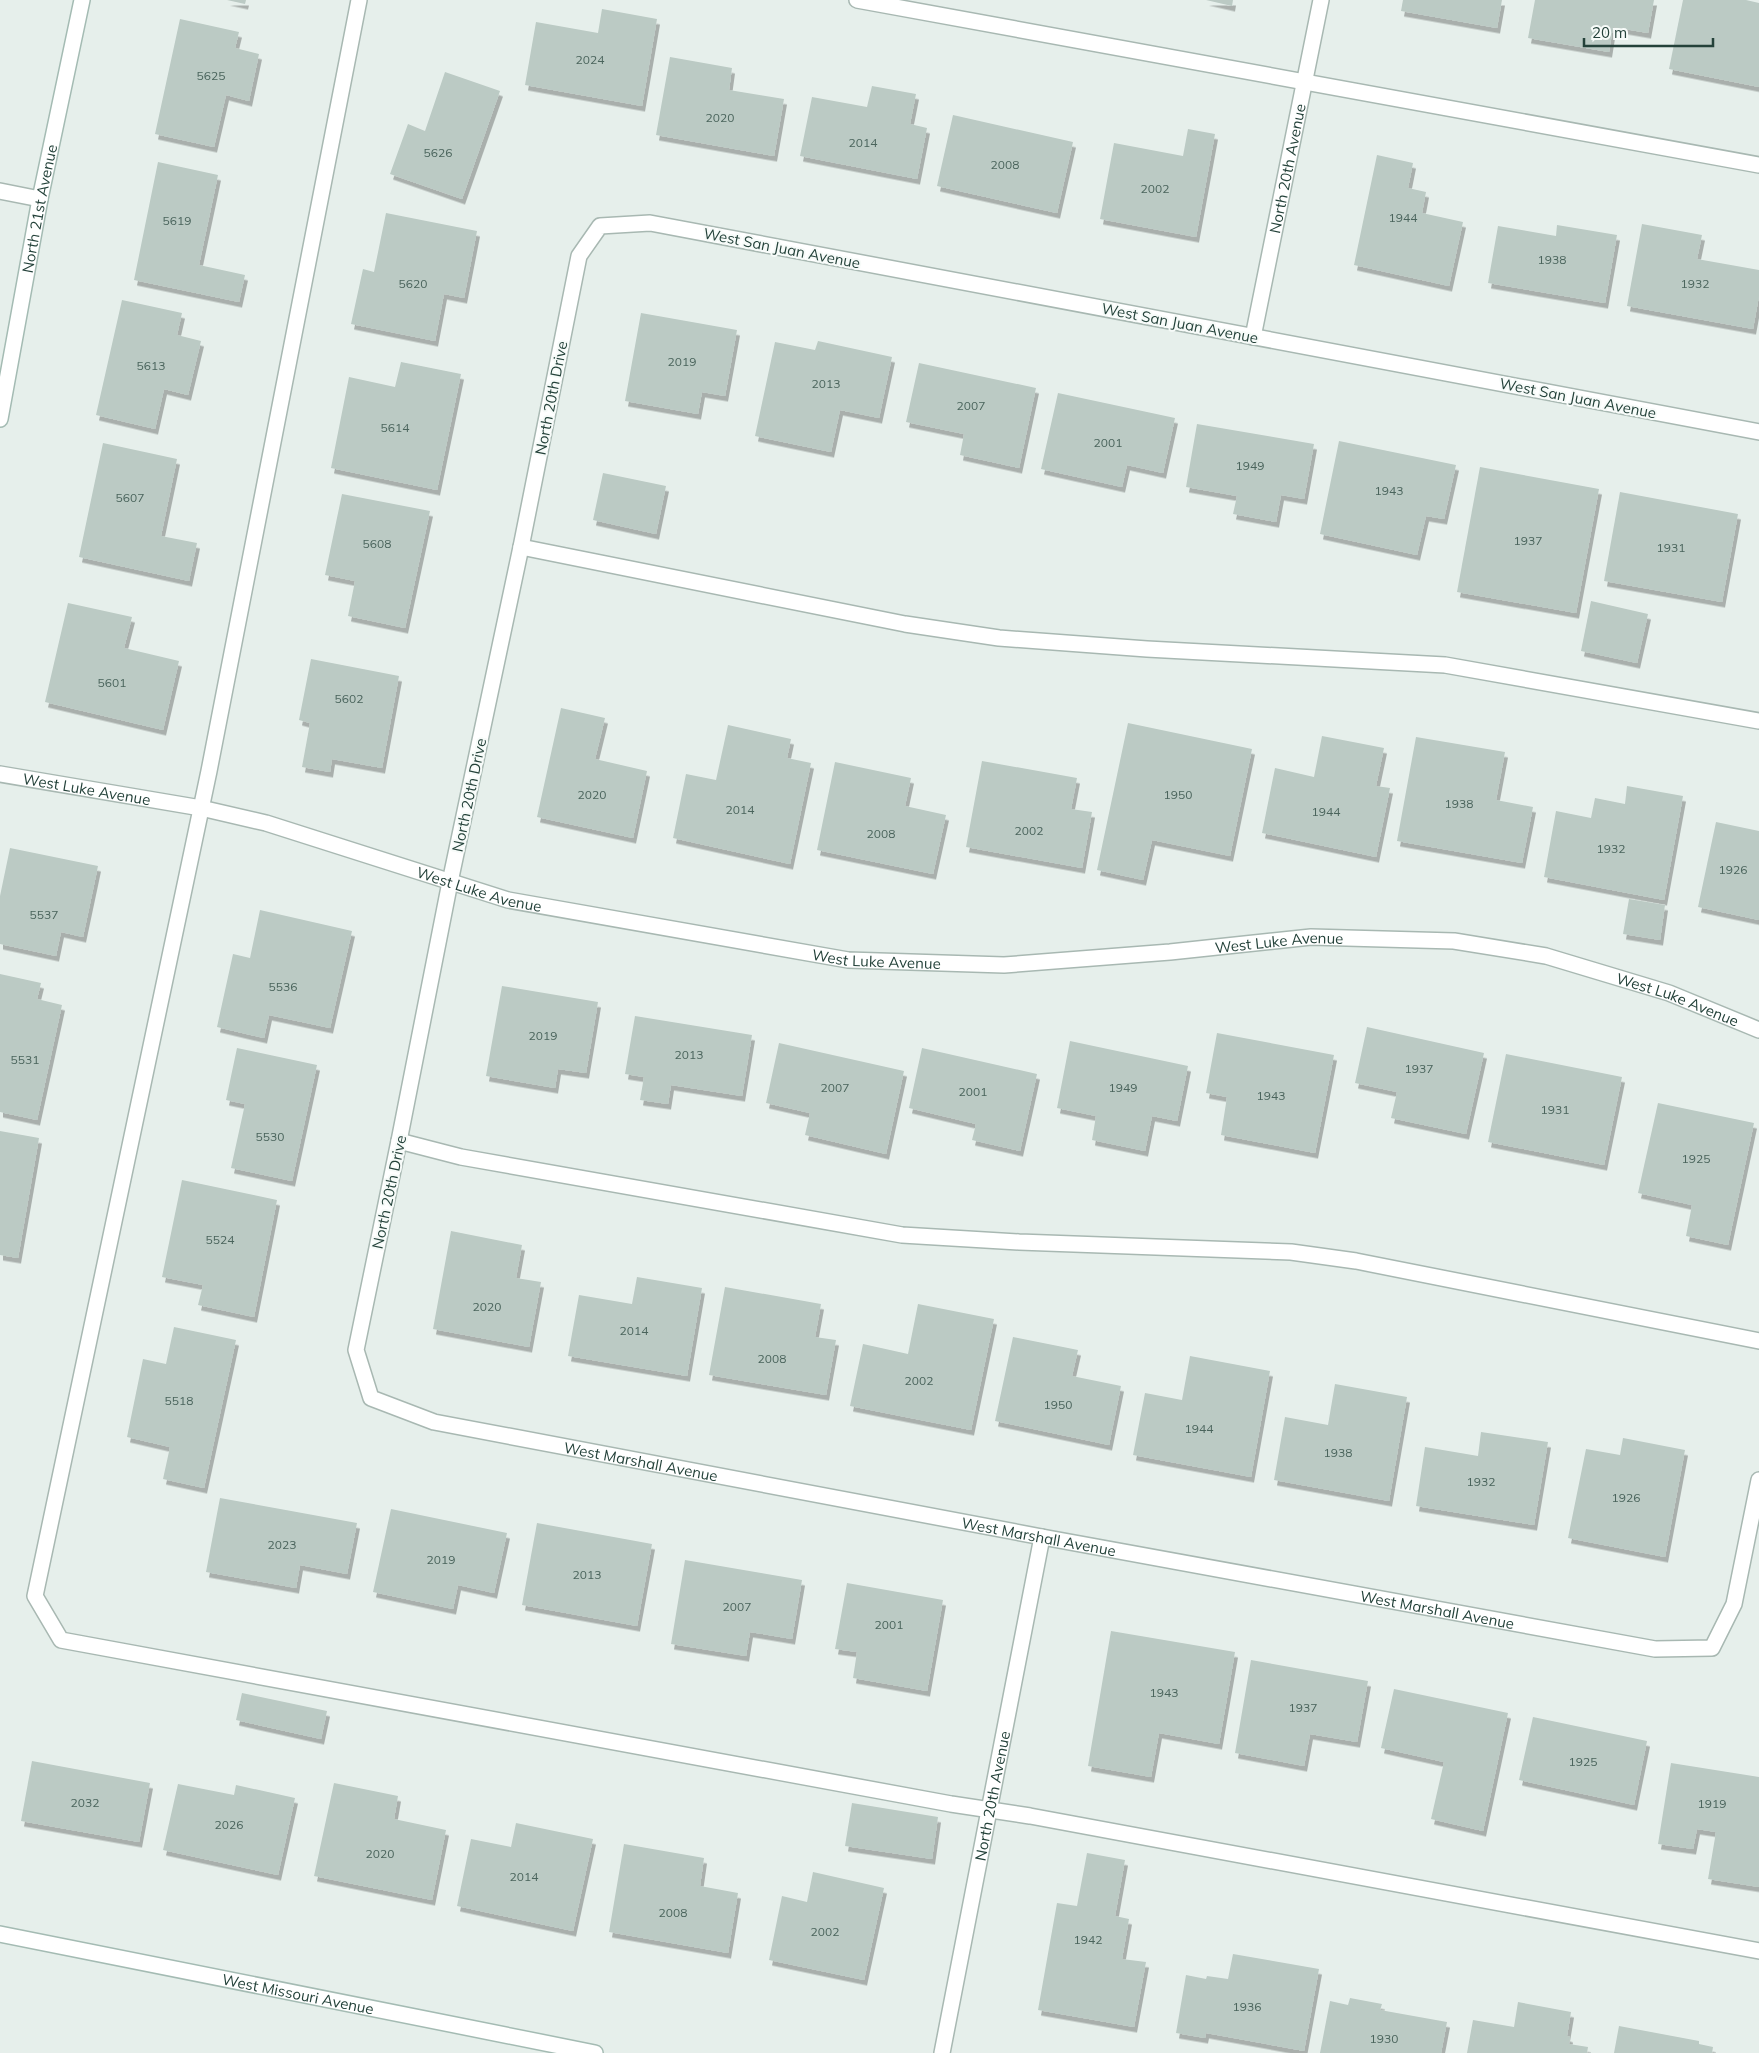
<svg xmlns="http://www.w3.org/2000/svg" width="1759" height="2053" viewBox="0 0 1759 2053" font-family="Mulish,sans-serif">
	<style>
		.building { fill: #bbcac4; filter: url(#shadow) }
		.lines { fill: none; stroke-linecap: round; stroke-linejoin: round }
		.lane-casing { stroke: #a8b8b2; stroke-width: 18 }
		.street-casing { stroke: #a8b8b2; stroke-width: 18 }
		.secondary-casing { stroke: #a4bbb3; stroke-width: 18 }
		.lane { stroke: #fff; stroke-width: 15 }
		.street { stroke: #fff; stroke-width: 15 }
		.secondary { stroke: #fff; stroke-width: 15 }
		.labels { text-anchor: middle; dominant-baseline: central; stroke-width: 4; stroke-linejoin: round; paint-order: stroke }
		.number-label { font-size: 12px; fill: #4a645c }
		.street-label { font-size: 15px; fill: #24423a; stroke: #f7fbf9 }
	</style>
	<defs>
		<filter id="shadow"><feDropShadow dx="3" dy="5.5" stdDeviation="0" flood-color="#0004"/></filter>
	</defs>
	<rect width="100%" height="100%" fill="#e6efeb"/>
	<!-- building -->
	<g class="building">
		<polygon points="227,0 246,0 245,4"/>
		<polygon points="1206,0 1233,0 1232,6"/>
		<polygon points="1403,0 1502,0 1497,28 1401,11"/>
		<polygon points="1535,0 1654,0 1648,33 1613,27 1609,52 1528,38"/>
		<polygon points="1683,0 1746,0 1759,3 1759,87 1669,69"/>
		<polygon points="602,9 657,19 642,106 525,85 536,22 598,33"/>
		<polygon points="180,19 239,32 235,48 259,54 249,101 226,95 214,147 155,134"/>
		<polygon points="670,57 732,68 729,90 784,99 774,156 656,135"/>
		<polygon points="445,72 500,91 462,199 390,174 408,124 425,131"/>
		<polygon points="872,86 916,94 910,124 927,128 917,179 800,156 812,97 867,107"/>
		<polygon points="953,115 1073,142 1057,213 937,186"/>
		<polygon points="1188,129 1215,134 1196,237 1100,219 1114,143 1183,156"/>
		<polygon points="1377,155 1413,163 1408,188 1426,192 1422,213 1463,222 1449,286 1354,265"/>
		<polygon points="158,162 218,175 199,265 245,275 239,302 134,280"/>
		<polygon points="386,213 477,231 464,298 444,294 435,341 351,324 363,269 374,272"/>
		<polygon points="1642,224 1702,235 1697,259 1759,270 1759,296 1753,329 1627,306"/>
		<polygon points="1557,225 1617,235 1605,303 1488,283 1498,226 1556,236"/>
		<polygon points="122,300 182,313 177,335 201,341 188,395 164,389 155,429 96,415"/>
		<polygon points="641,313 737,330 725,396 702,392 698,414 625,401"/>
		<polygon points="818,341 892,357 879,418 840,410 831,452 755,436 775,342 815,350"/>
		<polygon points="401,362 461,374 437,490 331,468 349,377 395,387"/>
		<polygon points="919,363 1036,388 1019,468 960,455 964,434 906,422"/>
		<polygon points="1058,393 1175,418 1163,473 1127,465 1122,487 1041,469"/>
		<polygon points="1197,424 1314,444 1304,499 1281,495 1276,522 1233,514 1237,496 1186,487"/>
		<polygon points="1339,441 1456,465 1444,519 1426,516 1417,555 1320,534"/>
		<polygon points="103,443 177,459 161,536 197,543 189,581 79,557"/>
		<polygon points="1480,467 1599,489 1576,613 1457,592"/>
		<polygon points="603,473 666,486 656,534 593,520"/>
		<polygon points="1620,492 1738,514 1722,602 1604,581"/>
		<polygon points="342,494 430,511 405,628 348,616 355,581 325,575"/>
		<polygon points="1591,601 1648,614 1637,663 1581,651"/>
		<polygon points="68,603 132,617 124,648 179,661 163,730 45,702"/>
		<polygon points="311,659 399,676 382,768 332,759 330,772 302,767 310,723 299,720"/>
		<polygon points="561,708 605,718 595,759 647,771 633,838 537,817"/>
		<polygon points="1128,723 1252,749 1230,856 1152,840 1143,880 1097,870"/>
		<polygon points="728,725 791,739 787,758 811,763 790,864 673,838 686,774 716,780"/>
		<polygon points="1322,736 1384,748 1376,786 1390,788 1376,857 1262,833 1275,768 1314,777"/>
		<polygon points="1416,737 1505,752 1496,800 1533,807 1522,863 1397,841"/>
		<polygon points="982,761 1077,778 1071,809 1092,812 1082,868 966,847"/>
		<polygon points="835,762 911,778 905,806 946,815 933,874 817,850"/>
		<polygon points="1627,786 1683,796 1664,900 1544,877 1556,811 1591,818 1595,798 1625,804"/>
		<polygon points="1716,822 1759,831 1759,920 1698,907"/>
		<polygon points="10,848 98,866 83,937 61,932 56,956 0,944 0,896"/>
		<polygon points="1629,899 1665,905 1660,940 1623,934"/>
		<polygon points="260,910 352,931 330,1028 269,1015 264,1038 217,1027 233,954 250,958"/>
		<polygon points="0,974 41,983 37,999 62,1005 37,1120 0,1112"/>
		<polygon points="502,986 598,1002 586,1073 558,1069 555,1088 486,1076"/>
		<polygon points="635,1016 752,1035 742,1096 671,1085 668,1104 640,1100 644,1077 625,1074"/>
		<polygon points="1367,1027 1484,1053 1466,1134 1391,1118 1397,1092 1355,1083"/>
		<polygon points="1217,1033 1334,1055 1315,1153 1221,1135 1227,1097 1206,1093"/>
		<polygon points="1070,1041 1188,1066 1177,1121 1152,1116 1145,1151 1092,1140 1096,1116 1057,1108"/>
		<polygon points="779,1043 904,1071 886,1154 805,1135 810,1113 766,1103"/>
		<polygon points="237,1048 317,1065 292,1181 231,1168 245,1104 226,1100"/>
		<polygon points="922,1048 1037,1074 1020,1151 972,1140 976,1124 909,1108"/>
		<polygon points="1506,1054 1622,1077 1604,1165 1488,1142"/>
		<polygon points="1658,1103 1754,1123 1728,1245 1686,1236 1692,1205 1638,1193"/>
		<polygon points="0,1131 39,1138 18,1258 0,1255"/>
		<polygon points="182,1180 277,1200 254,1317 198,1305 203,1285 162,1277"/>
		<polygon points="451,1231 522,1245 516,1278 541,1282 529,1347 433,1329"/>
		<polygon points="637,1277 702,1288 687,1376 568,1356 579,1295 632,1304"/>
		<polygon points="725,1287 821,1304 815,1337 836,1340 826,1395 709,1375"/>
		<polygon points="918,1304 994,1319 971,1430 850,1406 863,1344 908,1354"/>
		<polygon points="174,1327 236,1340 204,1488 163,1479 170,1447 127,1437 143,1359 166,1364"/>
		<polygon points="1013,1337 1078,1350 1072,1376 1121,1386 1109,1445 995,1421"/>
		<polygon points="1190,1356 1270,1371 1251,1477 1133,1455 1145,1393 1182,1400"/>
		<polygon points="1335,1384 1407,1397 1389,1501 1274,1480 1285,1417 1328,1425"/>
		<polygon points="1481,1432 1548,1442 1534,1525 1416,1506 1425,1447 1478,1456"/>
		<polygon points="1623,1438 1685,1450 1665,1557 1568,1538 1586,1449 1620,1455"/>
		<polygon points="220,1498 357,1523 347,1574 300,1565 296,1588 206,1572"/>
		<polygon points="391,1509 507,1533 494,1593 458,1585 453,1609 373,1592"/>
		<polygon points="537,1523 652,1544 637,1626 522,1605"/>
		<polygon points="685,1560 802,1580 792,1639 750,1632 746,1656 671,1644"/>
		<polygon points="847,1583 943,1600 927,1691 853,1678 857,1652 835,1649"/>
		<polygon points="1111,1631 1235,1652 1219,1744 1159,1733 1151,1777 1088,1766"/>
		<polygon points="1251,1660 1368,1681 1357,1742 1310,1734 1304,1766 1235,1753"/>
		<polygon points="1394,1689 1508,1713 1483,1831 1431,1819 1444,1762 1381,1748"/>
		<polygon points="242,1693 327,1711 321,1739 236,1720"/>
		<polygon points="1533,1717 1647,1741 1634,1805 1519,1780"/>
		<polygon points="32,1761 150,1783 139,1842 21,1821"/>
		<polygon points="1671,1763 1759,1777 1759,1887 1708,1879 1716,1832 1697,1829 1693,1849 1658,1844"/>
		<polygon points="334,1783 398,1796 394,1819 446,1830 432,1900 314,1876"/>
		<polygon points="178,1784 234,1795 236,1785 295,1798 278,1875 163,1850"/>
		<polygon points="852,1803 938,1817 932,1859 845,1846"/>
		<polygon points="516,1823 593,1839 573,1931 457,1906 471,1839 511,1847"/>
		<polygon points="624,1844 704,1858 700,1886 738,1893 728,1953 609,1932"/>
		<polygon points="1087,1853 1125,1860 1115,1916 1129,1919 1122,1959 1146,1962 1134,2027 1038,2010 1057,1903 1077,1906"/>
		<polygon points="813,1872 884,1888 864,1980 769,1960 782,1896 807,1902"/>
		<polygon points="1233,1954 1319,1969 1304,2051 1206,2033 1205,2038 1176,2033 1186,1975 1206,1979 1207,1976 1228,1979"/>
		<polygon points="1350,1998 1382,2004 1380,2010 1447,2022 1441,2053 1320,2053 1330,2001 1348,2005"/>
		<polygon points="1518,2002 1571,2012 1567,2036 1570,2037 1569,2044 1588,2047 1587,2053 1467,2053 1473,2020 1514,2027"/>
		<polygon points="1619,2026 1699,2041 1699,2044 1713,2047 1712,2053 1614,2053"/>
	</g>
	<g class="lines">
		<!-- lane casing -->
		<g class="lane-casing">
			<g id="lane">
				<polyline points="359,0 209,771 35,1596 61,1640 951,1804 1030,1816 1759,1951"/>
				<polyline points="857,0 1759,165"/>
				<polyline points="521,547 905,624 999,638 1147,649 1445,665 1759,721"/>
				<polyline points="399,1141 461,1157 902,1235 1019,1242 1291,1252 1356,1261 1759,1341"/>
			</g>
		</g>
		<!-- street casing -->
		<g class="street-casing">
			<g id="street">
				<polyline points="0,191 40,199"/>
				<path id="s1" d="M1253 337 1321 0"/>
				<path id="s2" d="M1759 432 650 223 600 226 579 256 521 547 450 882 399 1141 356 1350 371 1398 434 1422 1042 1537 1655 1649 1712 1648 1734 1604 1759 1480"/>
				<path id="s3" d="M0 774 201 808 266 823 508 900 848 960 1004 965 1170 952 1311 937 1454 941 1546 956 1669 993 1759 1030"/>
				<path id="s4" d="M942 2053 1042 1537"/>
			</g>
		</g>
		<!-- secondary casing -->
		<g class="secondary-casing">
			<g id="secondary">
				<path id="s5" d="M0 419 40 199 82 0"/>
				<path id="s6" d="M0 1934 595 2053"/>
			</g>
		</g>
		<!-- lane -->
		<use href="#lane" class="lane"/>
		<!-- street -->
		<use href="#street" class="street"/>
		<!-- secondary -->
		<use href="#secondary" class="secondary"/>
	</g>
	<g class="labels">
		<!-- number labels -->
		<g class="number-label">
			<text x="590" y="59">2024</text>
			<text x="211" y="75">5625</text>
			<text x="720" y="117">2020</text>
			<text x="863" y="142">2014</text>
			<text x="438" y="152">5626</text>
			<text x="1005" y="164">2008</text>
			<text x="1155" y="188">2002</text>
			<text x="1403" y="217">1944</text>
			<text x="177" y="220">5619</text>
			<text x="1552" y="259">1938</text>
			<text x="413" y="283">5620</text>
			<text x="1695" y="283">1932</text>
			<text x="682" y="361">2019</text>
			<text x="151" y="365">5613</text>
			<text x="826" y="383">2013</text>
			<text x="971" y="405">2007</text>
			<text x="395" y="427">5614</text>
			<text x="1108" y="442">2001</text>
			<text x="1250" y="465">1949</text>
			<text x="1389" y="490">1943</text>
			<text x="130" y="497">5607</text>
			<text x="1528" y="540">1937</text>
			<text x="377" y="543">5608</text>
			<text x="1671" y="547">1931</text>
			<text x="112" y="682">5601</text>
			<text x="349" y="698">5602</text>
			<text x="592" y="794">2020</text>
			<text x="1178" y="794">1950</text>
			<text x="1459" y="803">1938</text>
			<text x="740" y="809">2014</text>
			<text x="1326" y="811">1944</text>
			<text x="1029" y="830">2002</text>
			<text x="881" y="833">2008</text>
			<text x="1611" y="848">1932</text>
			<text x="1733" y="869">1926</text>
			<text x="44" y="914">5537</text>
			<text x="283" y="986">5536</text>
			<text x="543" y="1035">2019</text>
			<text x="689" y="1054">2013</text>
			<text x="25" y="1059">5531</text>
			<text x="1419" y="1068">1937</text>
			<text x="835" y="1087">2007</text>
			<text x="1123" y="1087">1949</text>
			<text x="973" y="1091">2001</text>
			<text x="1271" y="1095">1943</text>
			<text x="1555" y="1109">1931</text>
			<text x="270" y="1136">5530</text>
			<text x="1696" y="1158">1925</text>
			<text x="220" y="1239">5524</text>
			<text x="487" y="1306">2020</text>
			<text x="634" y="1330">2014</text>
			<text x="772" y="1358">2008</text>
			<text x="919" y="1380">2002</text>
			<text x="179" y="1400">5518</text>
			<text x="1058" y="1404">1950</text>
			<text x="1199" y="1428">1944</text>
			<text x="1338" y="1452">1938</text>
			<text x="1481" y="1481">1932</text>
			<text x="1626" y="1497">1926</text>
			<text x="282" y="1544">2023</text>
			<text x="441" y="1559">2019</text>
			<text x="587" y="1574">2013</text>
			<text x="737" y="1606">2007</text>
			<text x="889" y="1624">2001</text>
			<text x="1164" y="1692">1943</text>
			<text x="1303" y="1707">1937</text>
			<text x="1583" y="1761">1925</text>
			<text x="85" y="1802">2032</text>
			<text x="1712" y="1803">1919</text>
			<text x="229" y="1824">2026</text>
			<text x="380" y="1853">2020</text>
			<text x="524" y="1876">2014</text>
			<text x="673" y="1912">2008</text>
			<text x="825" y="1931">2002</text>
			<text x="1088" y="1939">1942</text>
			<text x="1247" y="2006">1936</text>
			<text x="1384" y="2038">1930</text>
		</g>
		<!-- street labels -->
		<g class="street-label">
			<text stroke="none"><textPath href="#s1" startOffset="172">North 20th Avenue</textPath></text>
			<text stroke="none"><textPath href="#s5" startOffset="214">North 21st Avenue</textPath></text>
			<text transform="translate(782 248) rotate(11)">West San Juan Avenue</text>
			<text transform="translate(1180 323) rotate(11)">West San Juan Avenue</text>
			<text transform="translate(551 398) rotate(-79)">North 20th Drive</text>
			<text transform="translate(1578 398) rotate(11)">West San Juan Avenue</text>
			<text stroke="none"><textPath href="#s3" startOffset="88">West Luke Avenue</textPath></text>
			<text transform="translate(469 795) rotate(-78)">North 20th Drive</text>
			<text stroke="none"><textPath href="#s3" startOffset="494">West Luke Avenue</textPath></text>
			<text stroke="none"><textPath href="#s3" startOffset="1302">West Luke Avenue</textPath></text>
			<text stroke="none"><textPath href="#s3" startOffset="898">West Luke Avenue</textPath></text>
			<text stroke="none"><textPath href="#s3" startOffset="1709">West Luke Avenue</textPath></text>
			<text transform="translate(389 1192) rotate(-78)">North 20th Drive</text>
			<text stroke="none"><textPath href="#s2" startOffset="2660">West Marshall Avenue</textPath></text>
			<text stroke="none"><textPath href="#s2" startOffset="3065">West Marshall Avenue</textPath></text>
			<text stroke="none"><textPath href="#s2" startOffset="3470">West Marshall Avenue</textPath></text>
			<text stroke="none"><textPath href="#s4" startOffset="262">North 20th Avenue</textPath></text>
			<text stroke="none"><textPath href="#s6" startOffset="304">West Missouri Avenue</textPath></text>
		</g>
	</g>
	<!-- scale -->
	<path d="M1584 38v8h129v-8" fill="none" stroke="#24423a" stroke-width="2.5"/>
	<text x="1592" y="38" font-size="15" fill="#24423a" stroke="#f7fbf9" stroke-width="4" paint-order="stroke">20 m</text>
</svg>
